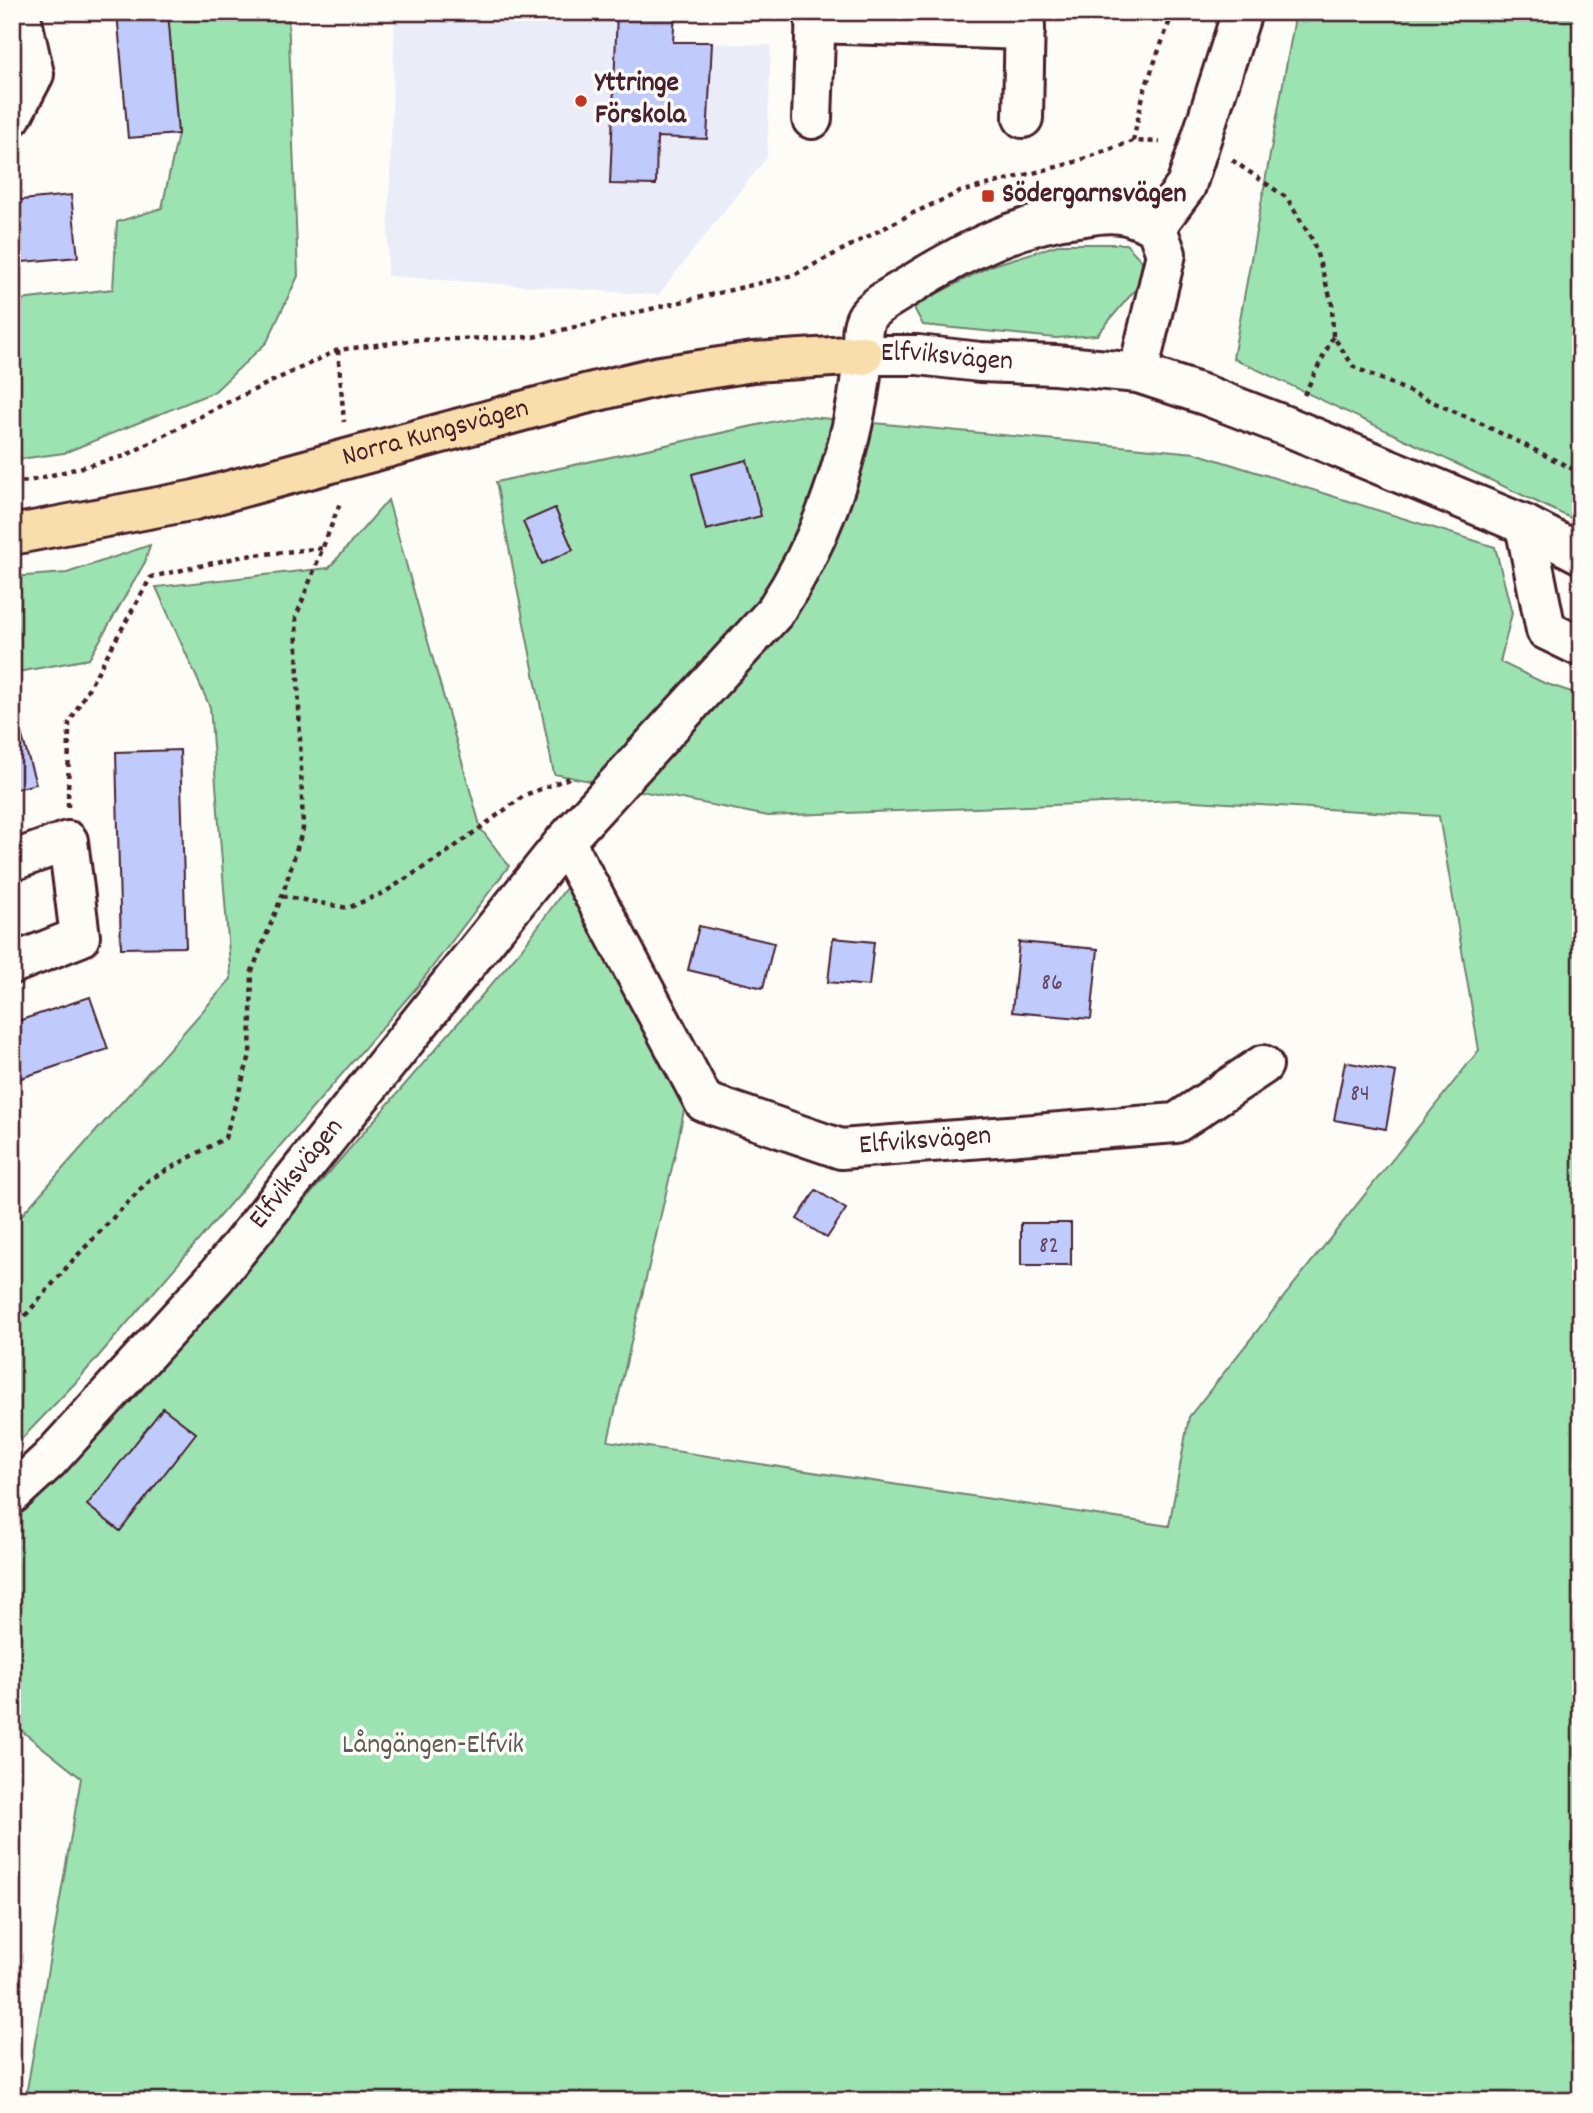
<svg xmlns="http://www.w3.org/2000/svg" width="1593" height="2113" viewBox="0 0 1593 2113" font-family="Dekko,sans-serif">
	<style>
		.built { fill: #eaedf8 }
		.green { fill: #9be4b2; stroke: #72826e; stroke-width: 2 }
		.building { fill: #bfcbfc; stroke: #4a1f2b; stroke-width: 2 }
		.lines { fill: none; stroke-linecap: round; stroke-linejoin: round }
		.minor-casing { stroke: #4a1f2b; stroke-width: 44 }
		.major-casing { stroke: #4a1f2b; stroke-width: 44 }
		.path { stroke: #4a1f2b; stroke-width: 4.5; stroke-dasharray: 5 5; stroke-linecap: butt }
		.minor { stroke: #fdfcf7; stroke-width: 38 }
		.major { stroke: #f8deab; stroke-width: 38 }
		.poi-dot { fill: #c8321e; stroke: #fdfcf7; stroke-width: 2.5 }
		.labels { text-anchor: middle; dominant-baseline: central; stroke-width: 7; stroke-linejoin: round; paint-order: stroke }
		.number-label { font-size: 24px; fill: #674a5f }
		.poi-label { font-size: 28px; font-weight: bold; fill: #4a1f2b; stroke: #fdfcf7; text-anchor: start }
		.street-label { font-size: 28px; fill: #4a1f2b; stroke: #fdfcf7 }
		.park-label { font-size: 28px; fill: #625a54; stroke: #fdfcf7 }
	</style>
	<rect width="100%" height="100%" fill="#fdfcf7"/>
	<filter id="ink" filterUnits="userSpaceOnUse"><feTurbulence type="fractalNoise" baseFrequency=".0143" numOctaves="2"/><feDisplacementMap in="SourceGraphic" scale="14" xChannelSelector="R" yChannelSelector="G"/><feConvolveMatrix kernelMatrix="1 2 1 2 8 2 1 2 1" color-interpolation-filters="sRGB"/></filter>
	<g filter="url(#ink)">
		<!-- built -->
		<polygon class="built" points="395,12 675,12 674,42 771,45 767,157 658,295 387,276"/>
		<!-- green -->
		<g class="green">
			<polygon points="168,12 288,12 298,276 267,342 214,392 64,453 12,460 12,301 113,289 117,222 162,208 178,134"/>
			<polygon points="1296,12 1581,12 1581,523 1233,358"/>
			<polygon points="1061,244 1126,244 1142,261 1139,285 1097,335 1056,338 923,325 913,306 990,266"/>
			<polygon points="799,416 1195,453 1495,547 1512,613 1500,662 1544,683 1581,695 1581,2101 25,2101 81,1778 12,1723 12,1512 94,1435 289,1219 521,950 587,859 692,1071 676,1150 608,1441 1169,1526 1189,1417 1479,1050 1439,816 1179,800 768,816 554,774 496,482"/>
			<polygon points="388,500 481,829 509,866 417,987 78,1380 12,1449 12,1226 231,979 210,707 156,587 329,568"/>
			<polygon points="150,545 145,562 89,659 12,673 12,577 67,573"/>
		</g>
		<!-- building -->
		<g class="building">
			<polygon points="117,12 168,12 178,134 128,138"/>
			<polygon points="617,12 675,12 673,42 712,42 707,139 657,137 656,185 610,184"/>
			<polygon points="71,195 78,257 12,263 12,201"/>
			<polygon points="747,460 761,516 706,530 692,474"/>
			<polygon points="555,508 573,550 542,564 523,522"/>
			<polygon points="19,726 36,784 12,790 12,728"/>
			<polygon points="180,750 186,947 121,948 116,752"/>
			<polygon points="699,926 774,943 763,988 688,970"/>
			<polygon points="833,938 874,942 869,986 828,982"/>
			<polygon points="1019,942 1098,949 1091,1019 1012,1012"/>
			<polygon points="90,997 108,1049 12,1081 12,1023"/>
			<polygon points="1345,1062 1396,1072 1386,1129 1334,1120"/>
			<polygon points="816,1190 846,1209 827,1238 797,1219"/>
			<rect x="1021" y="1223" width="50" height="42"/>
			<polygon points="163,1408 196,1433 120,1531 87,1505"/>
		</g>
		<g class="lines">
			<!-- minor casing -->
			<g class="minor-casing">
				<g id="minor">
					<polyline points="815,23 1025,30"/>
					<polyline points="12,116 34,74 20,12"/>
					<polyline points="1023,118 1025,12"/>
					<polyline points="812,119 816,12"/>
					<polyline points="1156,226 1186,186 1242,12"/>
					<path id="s1" d="M863 355H918L980 362 1055 365 1138 373 1205 395 1291 428 1525 525 1581 554"/>
					<polyline points="1138,373 1166,254 1156,226"/>
					<polyline points="1525,525 1546,630 1581,647"/>
					<path id="s2" d="M565 841 704 1102 841 1149 1176 1123 1263 1065"/>
					<polyline points="12,861 68,841 80,937 12,964"/>
					<path id="s3" d="M12 1494 49 1460 215 1278 565 841 774 613C819 545 843 477 858 397 860 383 862 368 863 355 863 342 860 330 866 318 871 307 901 291 912 284 965 251 1021 222 1084 216 1095 214 1109 212 1121 214 1132 215 1145 222 1156 226"/>
				</g>
			</g>
			<!-- major casing -->
			<g class="major-casing">
				<g id="major">
					<path id="s4" d="M12 535 195 500 585 394 660 376 753 362 863 355"/>
				</g>
			</g>
			<!-- path -->
			<g class="path">
				<polyline points="1133,141 1144,91 1173,12"/>
				<polyline points="1232,160 1287,198 1313,241 1332,303 1333,336 1354,367 1478,422 1581,473"/>
				<polyline points="338,350 344,422"/>
				<polyline points="1304,395 1333,337"/>
				<polyline points="12,483 29,481 125,456 218,407 338,350 415,340 533,337 794,275 911,214 960,192 1072,163 1133,141 1160,142"/>
				<polyline points="68,807 69,723 151,577 244,556 323,548"/>
				<polyline points="282,896 348,908 385,892 446,853 525,795 569,778"/>
				<polyline points="12,1331 74,1259 149,1180 225,1138 250,1055 252,971 282,896 303,829 296,617 340,503"/>
			</g>
			<!-- minor -->
			<use href="#minor" class="minor"/>
			<!-- major -->
			<use href="#major" class="major"/>
		</g>
	</g>
	<!-- markers -->
	<g class="poi-dot">
		<circle cx="581" cy="101" r="7"/>
		<rect x="981" y="189" width="14" height="14" rx="3.5"/>
	</g>
	<g class="labels">
		<!-- number labels -->
		<g class="number-label">
			<text x="1052" y="984">86</text>
			<text x="1360" y="1095">84</text>
			<text x="1049" y="1247">82</text>
		</g>
		<!-- poi labels -->
		<g class="poi-label">
			<text x="595" y="85">Yttringe<tspan x="595" dy="32">Förskola</tspan></text>
			<text x="1002" y="196">Södergarnsvägen</text>
		</g>
		<!-- street labels -->
		<g class="street-label">
			<text stroke="none"><textPath href="#s1" startOffset="84">Elfviksvägen</textPath></text>
			<text stroke="none"><textPath href="#s4" startOffset="436">Norra Kungsvägen</textPath></text>
			<text stroke="none"><textPath href="#s2" startOffset="525">Elfviksvägen</textPath></text>
			<text stroke="none"><textPath href="#s3" startOffset="429">Elfviksvägen</textPath></text>
		</g>
		<!-- park labels -->
		<g class="park-label">
			<text x="433" y="1747">Långängen-Elfvik</text>
		</g>
	</g>
	<!-- margin -->
	<rect width="1593" height="2113" fill="none" stroke="#fdfcf7" stroke-width="42"/>
	<rect x="21" y="21" width="1551" height="2071" fill="none" stroke="#4a1f2b" stroke-width="2.5" filter="url(#ink)"/>
</svg>
